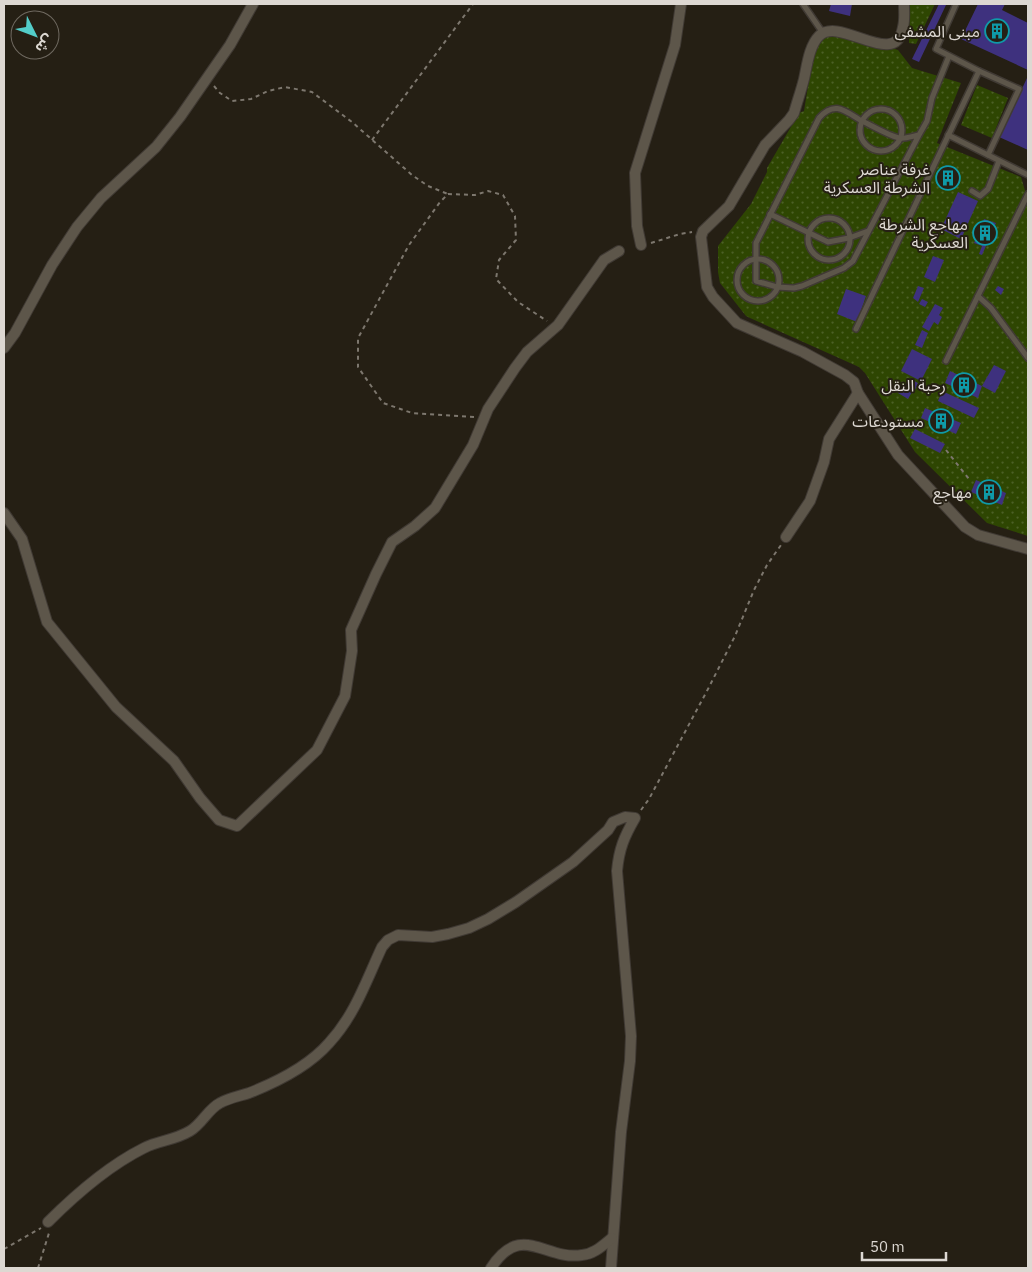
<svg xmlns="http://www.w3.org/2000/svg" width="1032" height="1272" viewBox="0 0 1032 1272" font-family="'IBM Plex Sans','Noto Sans Arabic',sans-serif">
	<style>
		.grass { fill: url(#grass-dots) }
		.building { fill: #3e317e }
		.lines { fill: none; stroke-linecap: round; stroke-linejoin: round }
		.service-casing { stroke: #403a34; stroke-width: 8 }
		.minor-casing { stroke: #403a34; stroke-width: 12 }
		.path { stroke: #7d776e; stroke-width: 2; stroke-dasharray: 4 4; stroke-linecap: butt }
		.service { stroke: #5d564a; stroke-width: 5 }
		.minor { stroke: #5d564a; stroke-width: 10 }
		.labels { text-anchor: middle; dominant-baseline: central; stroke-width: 4; stroke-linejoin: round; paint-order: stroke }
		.poi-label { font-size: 16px; fill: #ddd8d2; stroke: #251f14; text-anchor: end }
	</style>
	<defs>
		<pattern id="grass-dots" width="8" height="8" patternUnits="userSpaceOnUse" patternTransform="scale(1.25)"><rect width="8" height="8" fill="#2e4602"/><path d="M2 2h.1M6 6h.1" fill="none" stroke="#4c6026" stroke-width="1.8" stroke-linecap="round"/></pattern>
	</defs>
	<rect width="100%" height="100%" fill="#251f14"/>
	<!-- grass -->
	<g class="grass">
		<polygon points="910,4 935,4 916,44 909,43"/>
		<polygon points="830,35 882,45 898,50 912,68 961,83 937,143 1021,177 1028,201 1028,536 987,523 915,452 865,373 859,367 750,318 746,316 720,283 718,272 718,246 751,204 767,172 767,168 799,113 804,111 815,43"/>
		<polygon points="977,85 1008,98 992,138 961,125"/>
	</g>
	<!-- building -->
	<g class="building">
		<polygon points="831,4 852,4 850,16 829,11"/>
		<polygon points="939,4 946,5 919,62 912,59"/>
		<polygon points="978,4 1005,4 1002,10 1028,23 1028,70 961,39"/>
		<polygon points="1028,76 1028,150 999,137"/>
		<polygon points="946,165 959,172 949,190 936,183"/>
		<polygon points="958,192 978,201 961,239 941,229"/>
		<polygon points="984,219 996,223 982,255 979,254 982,246 974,243"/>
		<polygon points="933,256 944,260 935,282 924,277"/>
		<polygon points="918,286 924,288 918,302 913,298"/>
		<polygon points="998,286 1004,289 1001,295 995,290"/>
		<polygon points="846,289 866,296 857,322 837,314"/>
		<polygon points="922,299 928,302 925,307 919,304"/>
		<polygon points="935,304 943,308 939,315 942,317 938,325 934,322 929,331 922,327"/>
		<polygon points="922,330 928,333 922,348 915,345"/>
		<polygon points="912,349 932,359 921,381 901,371"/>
		<polygon points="994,365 1006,371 995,393 982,386"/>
		<polygon points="950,371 982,386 978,398 945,383"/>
		<polygon points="909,378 918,383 915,390 905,385"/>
		<polygon points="901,387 912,392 908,399 898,393"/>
		<polygon points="942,391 979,408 974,418 938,401"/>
		<polygon points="925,408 961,423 956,434 921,418"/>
		<polygon points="915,429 945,444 940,453 910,438"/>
		<polygon points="976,480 1006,493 1002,505 971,492"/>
	</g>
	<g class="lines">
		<!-- service casing -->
		<g class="service-casing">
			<g id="service">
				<polyline points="803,4 823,33"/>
				<polyline points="979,71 1019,89 988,155"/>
				<circle cx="881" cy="130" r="21"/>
				<path d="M919 135C913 136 905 139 900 138 891 137 869 124 860 120 844 110 834 101 819 118L756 243V281L777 287 794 288 802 286 844 268 853 261 919 135 927 121 932 98 949 56"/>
				<polyline points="948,135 1028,175"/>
				<polyline points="972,191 980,196 988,189 999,161"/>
				<polyline points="770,214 828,242 849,238 868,231"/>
				<circle cx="829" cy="239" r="21"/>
				<circle cx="758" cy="280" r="21"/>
				<polyline points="978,296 991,308 1028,358"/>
				<polyline points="856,329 979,71 936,49 956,4"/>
				<polyline points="946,361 1028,194"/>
			</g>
		</g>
		<!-- minor casing -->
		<g class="minor-casing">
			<g id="minor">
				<path d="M904 4C904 11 905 20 903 27 896 71 840 15 819 36 809 46 807 66 804 79 801 91 797 102 794 113L789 120 765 145 729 206 703 231 701 237 707 287 713 297 737 323 803 352 845 375 854 382 858 393 898 455 965 527 978 535 1028 549"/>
				<polyline points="641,245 637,226 635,173 675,45 681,4"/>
				<polyline points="4,348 15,333 52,265 77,227 101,198 156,147 180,117 230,45 253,4"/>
				<polyline points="4,513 22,539 47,622 116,707 174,761 200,798 219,820 237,826 317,750 345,696 352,651 351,630 376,574 392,542 415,526 435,508 473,445 488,409 515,368 527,352 558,325 604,260 619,251"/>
				<polyline points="786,537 810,501 824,462 829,439 858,393"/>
				<path d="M48 1222C76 1194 108 1166 144 1148 159 1140 173 1141 190 1131 202 1124 208 1109 220 1103 229 1098 240 1096 249 1093 277 1082 309 1066 329 1043 355 1015 366 981 382 947L388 940 398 935 432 937 448 934 469 928 488 919 516 902 573 862 608 830 613 822 625 817 635 818C624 837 619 849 617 871L631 1036 630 1061 621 1132 611 1268"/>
				<path d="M491 1268C521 1221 545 1261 582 1255 594 1254 602 1246 612 1238"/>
			</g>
		</g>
		<!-- path -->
		<g class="path">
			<polyline points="214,86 220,93 232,101 251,99 268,91 285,87 312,92 352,122 412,175 428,186 448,194"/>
			<polyline points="372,140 473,4"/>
			<polyline points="651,243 680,234 692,232"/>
			<polyline points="474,417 412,413 383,403 358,367 358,338 409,245 440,202 448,194 475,195 488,191 503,195 515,216 516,240 499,260 496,279 518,302 547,321"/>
			<polyline points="946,450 969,479"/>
			<polyline points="641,810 649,799 708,689 735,636 754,590 767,565 781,545"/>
			<polyline points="4,1249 41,1228"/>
			<polyline points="38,1268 49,1233"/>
		</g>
		<!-- service -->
		<use href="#service" class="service"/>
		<!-- minor -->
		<use href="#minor" class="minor"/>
	</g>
	<!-- icons -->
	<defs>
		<g id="building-ring" transform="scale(1.25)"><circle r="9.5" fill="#251f14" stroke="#0f9aa8" stroke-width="1.5"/><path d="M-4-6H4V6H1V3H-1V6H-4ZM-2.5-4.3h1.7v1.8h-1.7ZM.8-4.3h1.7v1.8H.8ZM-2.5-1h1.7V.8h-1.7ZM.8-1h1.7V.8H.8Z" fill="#0f9aa8"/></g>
	</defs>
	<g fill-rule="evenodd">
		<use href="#building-ring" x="997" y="31"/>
		<use href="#building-ring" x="948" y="178"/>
		<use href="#building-ring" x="985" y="233"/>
		<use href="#building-ring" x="964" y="385"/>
		<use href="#building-ring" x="941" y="421"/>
		<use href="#building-ring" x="989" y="492"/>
	</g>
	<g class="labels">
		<!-- poi labels -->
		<g class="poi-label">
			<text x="980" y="31">مبنى المشفى</text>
			<text x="930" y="169">غرفة عناصر<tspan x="930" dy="18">الشرطة العسكرية</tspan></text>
			<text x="968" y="224">مهاجع الشرطة<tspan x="968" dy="18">العسكرية</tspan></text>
			<text x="946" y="385">رحبة النقل</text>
			<text x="924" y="421">مستودعات</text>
			<text x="972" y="492">مهاجع</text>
		</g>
	</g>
	<!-- border -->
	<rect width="1032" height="1272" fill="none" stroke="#ddd8d2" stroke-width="10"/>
	<!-- north arrow -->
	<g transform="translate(35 35) rotate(132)"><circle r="24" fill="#251f14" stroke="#6f6960"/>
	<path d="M0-4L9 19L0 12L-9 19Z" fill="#53cdc9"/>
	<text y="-8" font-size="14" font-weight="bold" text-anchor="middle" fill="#ddd8d2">ش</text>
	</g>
	<!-- scale -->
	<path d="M862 1252v8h84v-8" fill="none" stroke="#ddd8d2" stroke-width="2.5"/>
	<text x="870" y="1252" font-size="15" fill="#ddd8d2" stroke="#251f14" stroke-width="4" paint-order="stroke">50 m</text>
</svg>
